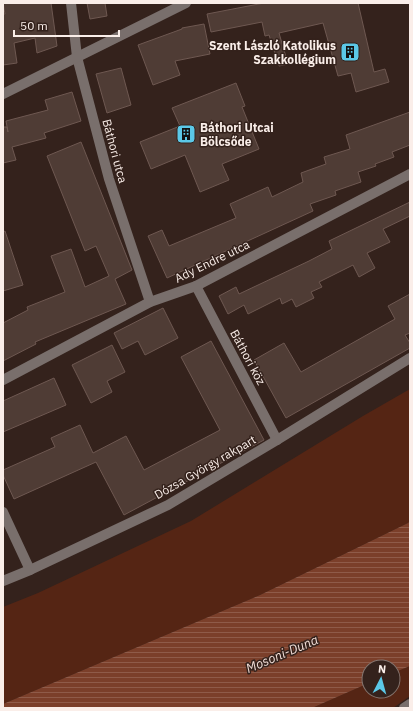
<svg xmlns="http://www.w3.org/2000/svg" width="413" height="711" viewBox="0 0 413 711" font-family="'IBM Plex Sans',sans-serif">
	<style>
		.green { fill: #552514 }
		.water { fill: url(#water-rules) }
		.building { fill: #4f3c35; stroke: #6e5851 }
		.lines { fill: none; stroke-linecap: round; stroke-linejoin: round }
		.minor { stroke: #796f6c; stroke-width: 10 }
		.labels { text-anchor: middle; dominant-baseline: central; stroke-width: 3; stroke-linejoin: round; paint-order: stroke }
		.poi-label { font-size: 12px; font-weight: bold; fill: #faeee9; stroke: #34221c; text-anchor: end }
		.street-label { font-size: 12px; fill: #faeee9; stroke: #34221c }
		.water-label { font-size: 13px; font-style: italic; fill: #f2ded7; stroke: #34221c }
	</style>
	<defs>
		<pattern id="water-rules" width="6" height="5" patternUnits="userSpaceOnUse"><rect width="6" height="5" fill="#7b3f2a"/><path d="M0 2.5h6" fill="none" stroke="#8f5b49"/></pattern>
	</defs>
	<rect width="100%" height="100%" fill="#34221c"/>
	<!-- green -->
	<g class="green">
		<polygon points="410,389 410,522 260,595 3,704 3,607 38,593 191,521 363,416"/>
		<polygon points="410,666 410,696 393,708 312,708 369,683 369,691 393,691 393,673"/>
	</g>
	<!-- water -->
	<polygon class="water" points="410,522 410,666 393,673 393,667 369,667 369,683 312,708 3,708 3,704 260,595"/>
	<!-- building -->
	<g class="building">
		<polygon points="3,3 51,3 57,46 37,53 35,38 14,43 17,63 3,65 3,14 5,14"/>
		<polygon points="87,3 105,3 107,16 90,19"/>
		<polygon points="264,3 358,3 374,72 385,69 389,82 356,92 351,73 338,76 323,23 279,33 288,64 279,66 269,35 265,36 262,22 211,32 207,14"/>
		<polygon points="204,24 210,54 175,61 180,75 153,85 138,45 182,29 182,28"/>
		<polygon points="121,68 131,105 107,113 96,74"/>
		<polygon points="236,83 245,106 242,107 259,149 222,164 229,180 200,192 185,155 151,169 140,142 180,126 172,108"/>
		<polygon points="72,92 81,121 44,133 46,138 12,147 16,160 3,163 3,127 7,127 8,132 6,121 48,110 45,100"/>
		<polygon points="410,112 410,145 392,152 394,157 375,164 376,166 358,172 361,182 335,191 336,195 310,204 313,211 167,278 148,236 162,230 169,246 236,218 230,204 268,187 272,197 303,182 301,173 326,164 324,157 350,149 346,135"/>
		<polygon points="81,142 132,270 115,279 126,304 35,342 36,344 3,361 3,323 28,310 27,307 65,292 51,256 71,249 85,287 109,276 96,246 85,251 47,156"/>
		<polygon points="410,202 410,216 383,229 390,242 367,253 375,268 359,277 353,265 319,282 322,287 311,292 314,298 296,307 292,299 282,304 280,298 248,314 244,305 228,314 219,296 236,287 239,294 309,261 332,249 329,241"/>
		<polygon points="5,231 23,285 3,291 3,232"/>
		<polygon points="410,294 410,333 405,335 410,343 410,348 286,418 254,360 284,343 301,372 395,319 388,306"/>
		<polygon points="163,308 178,338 145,355 138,341 122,349 114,333"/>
		<polygon points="211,341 264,440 124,515 96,462 14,499 3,475 3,470 55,447 51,438 80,425 93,453 126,436 144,470 220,430 181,357"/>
		<polygon points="112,345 125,372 107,381 112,392 91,403 72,365"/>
		<polygon points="54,378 66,405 3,432 3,401"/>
	</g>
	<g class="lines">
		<!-- minor -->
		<g class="minor">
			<polyline points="71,3 77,57 109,179 150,302"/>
			<polyline points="3,94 186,3"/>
			<polyline points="196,286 277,440"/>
			<polyline points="3,380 150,302 196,286 410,174"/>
			<polyline points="3,512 30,570"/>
			<polyline points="3,581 30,570 168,505 277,440 410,358"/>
			<polyline points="404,708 410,704"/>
		</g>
	</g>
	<!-- icons -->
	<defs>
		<g id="building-square" transform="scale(1)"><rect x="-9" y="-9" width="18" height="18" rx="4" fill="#5bc8e7" stroke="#34221c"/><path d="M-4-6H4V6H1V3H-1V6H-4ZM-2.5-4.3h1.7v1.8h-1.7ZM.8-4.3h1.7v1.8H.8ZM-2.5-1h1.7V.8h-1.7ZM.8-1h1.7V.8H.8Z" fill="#111"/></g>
	</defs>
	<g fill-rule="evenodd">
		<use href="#building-square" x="350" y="52"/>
		<use href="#building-square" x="186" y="134"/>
	</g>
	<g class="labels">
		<!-- poi labels -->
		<g class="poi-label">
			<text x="336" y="45">Szent László Katolikus<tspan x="336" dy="14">Szakkollégium</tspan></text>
			<text x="200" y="127" text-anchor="start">Báthori Utcai<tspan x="200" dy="14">Bölcsőde</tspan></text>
		</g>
		<!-- street labels -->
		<g class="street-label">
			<text transform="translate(115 151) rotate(75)">Báthori utca</text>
			<text transform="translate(212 261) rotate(-26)">Ady Endre utca</text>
			<text transform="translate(248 357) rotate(62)">Báthori köz</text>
			<text transform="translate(205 467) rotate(-30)">Dózsa György rakpart</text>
		</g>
		<!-- water labels -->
		<g class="water-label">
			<text transform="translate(282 654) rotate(-23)">Mosoni-Duna</text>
		</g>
	</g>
	<!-- border -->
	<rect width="413" height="711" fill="none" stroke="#faeee9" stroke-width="8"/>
	<!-- north arrow -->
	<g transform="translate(381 679) rotate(6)"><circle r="19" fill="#34221c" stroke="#83746e"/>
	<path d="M0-3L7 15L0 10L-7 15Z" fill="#5bc8e7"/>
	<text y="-6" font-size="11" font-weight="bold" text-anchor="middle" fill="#faeee9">N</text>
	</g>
	<!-- scale -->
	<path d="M14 30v6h105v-6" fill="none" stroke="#faeee9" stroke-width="2"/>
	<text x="20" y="30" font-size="12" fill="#faeee9" stroke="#34221c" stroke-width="3" paint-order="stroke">50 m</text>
</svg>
